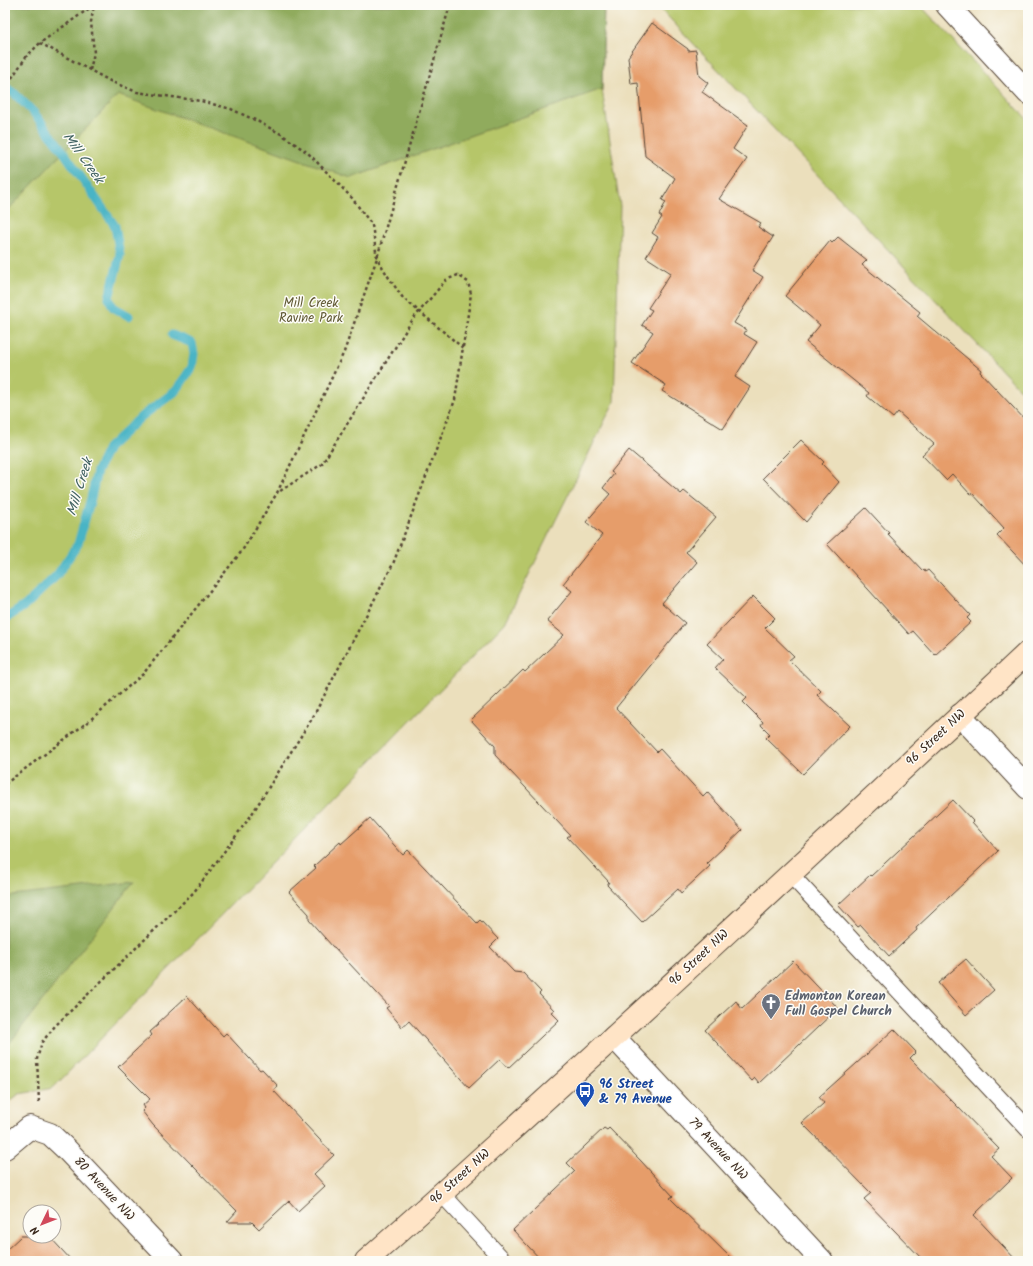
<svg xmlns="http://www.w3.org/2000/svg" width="1033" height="1266" viewBox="0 0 1033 1266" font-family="Kalam,sans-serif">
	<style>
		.green { fill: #b6c669; stroke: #787844 }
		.forest { fill: #90ab5d; stroke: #666a3e }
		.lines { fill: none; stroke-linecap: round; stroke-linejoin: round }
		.stream { stroke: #48b4c5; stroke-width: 9 }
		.building { fill: #e69d6b }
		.lane-casing { stroke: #554536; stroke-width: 18 }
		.street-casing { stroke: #554536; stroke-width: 24 }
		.secondary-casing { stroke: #554536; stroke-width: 24 }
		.path { stroke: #554536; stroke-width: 2.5; stroke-dasharray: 3 3; stroke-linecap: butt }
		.lane { stroke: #fff; stroke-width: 16 }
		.street { stroke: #fff; stroke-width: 22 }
		.secondary { stroke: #ffe4c6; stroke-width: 22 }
		.labels { text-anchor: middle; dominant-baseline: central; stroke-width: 3; stroke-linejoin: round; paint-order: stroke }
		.park-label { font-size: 13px; fill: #605934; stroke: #fdfcf7 }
		.street-label { font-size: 13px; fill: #3b2a1e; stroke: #fdfcf7 }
		.worship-label { font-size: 13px; font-weight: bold; fill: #5b616d; stroke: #fdfcf7; text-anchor: start }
		.transit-label { font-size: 13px; font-weight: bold; fill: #164399; stroke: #fdfcf7; text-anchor: start }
		.water-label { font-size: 14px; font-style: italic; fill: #406161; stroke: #fdfcf7 }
	</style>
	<rect width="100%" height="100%" fill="#fdfcf7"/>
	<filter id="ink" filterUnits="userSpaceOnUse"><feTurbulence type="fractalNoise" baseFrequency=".025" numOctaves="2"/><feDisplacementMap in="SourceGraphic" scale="8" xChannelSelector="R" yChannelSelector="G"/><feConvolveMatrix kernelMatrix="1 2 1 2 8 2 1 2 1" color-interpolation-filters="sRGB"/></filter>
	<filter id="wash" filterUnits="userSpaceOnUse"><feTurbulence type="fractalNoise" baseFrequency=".012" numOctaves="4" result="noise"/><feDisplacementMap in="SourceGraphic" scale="16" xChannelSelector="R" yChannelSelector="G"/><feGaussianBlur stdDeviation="0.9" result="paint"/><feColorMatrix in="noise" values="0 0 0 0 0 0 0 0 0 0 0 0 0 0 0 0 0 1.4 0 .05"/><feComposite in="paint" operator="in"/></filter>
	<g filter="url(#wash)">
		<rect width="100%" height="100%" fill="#ebdfbc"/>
		<!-- green -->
		<g class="green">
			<polygon points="5,5 604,5 602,89 620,206 614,402 505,623 53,1088 19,1094 5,1105"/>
			<polygon points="657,5 920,5 1028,120 1028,398"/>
		</g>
		<!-- forest -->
		<g class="forest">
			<polygon points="5,5 604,5 602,89 351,178 118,95 5,213"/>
			<polygon points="134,882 5,1049 5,897"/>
		</g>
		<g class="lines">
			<!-- stream -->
			<g class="stream">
				<polyline points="5,87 15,94 34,113 63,151 115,226 120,255 109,298 113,307 129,316"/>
				<polyline points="5,619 26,605 57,575 78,544 91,498 97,471 108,448 142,416 176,391 192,367 194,354 192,343 172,335"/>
			</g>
		</g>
		<g id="blocks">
			<!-- building -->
			<g class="building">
				<polygon points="652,23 688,49 688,51 696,50 699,76 708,83 702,92 748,125 733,149 747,159 719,199 761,223 758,227 773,237 752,270 763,277 734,323 746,330 744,334 757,342 735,377 750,387 723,429 662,391 666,385 632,363 653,332 642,325 652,310 648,308 671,273 646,257 658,237 652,233 662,217 659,215 666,202 662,200 675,178 645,156 638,83 631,84 628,57"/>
				<polygon points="838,237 867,260 862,265 920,312 917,316 981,370 980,372 1028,423 1028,568 997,535 1004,528 972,493 970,494 952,474 946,480 922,455 934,444 898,412 893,418 867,396 869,393 806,342 820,325 785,296 830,241 832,243"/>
				<polygon points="801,440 824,462 822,464 839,482 806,522 763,478"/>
				<polygon points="629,450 681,494 684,491 716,517 686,552 697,562 662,603 685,623 616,708 657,752 660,749 703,796 707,792 742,830 707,863 710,866 681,893 678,889 642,922 607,885 609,882 567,837 570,835 495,755 495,746 471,720 523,670 525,672 564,635 547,621 572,591 563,584 602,535 586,522 610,494 603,488 614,474 611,472"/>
				<polygon points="866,508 889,533 888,534 923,571 924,570 925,572 928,570 970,615 967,618 971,622 935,655 913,631 909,634 827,544"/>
				<polygon points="753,596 775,618 765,628 794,656 789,660 821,691 817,695 850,726 803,774 766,738 770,734 761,725 763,722 743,702 747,698 715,668 723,659 707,644"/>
				<polygon points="953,800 973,821 972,822 998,851 916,928 917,930 889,956 861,925 858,927 838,905 870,875 871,876"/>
				<polygon points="370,818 403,855 408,850 477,923 480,920 498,939 490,947 514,972 523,973 541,992 539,994 554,1010 551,1012 559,1020 508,1068 500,1059 469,1088 409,1021 402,1027 386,1008 389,1006 334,947 333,947 309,920 309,914 289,892 316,868 314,866 340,842 341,844"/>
				<polygon points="966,959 994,990 966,1015 938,983"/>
				<polygon points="793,961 838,1008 759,1083 755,1078 752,1081 705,1030 736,1001 742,1009"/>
				<polygon points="187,996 223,1036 226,1033 260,1070 262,1069 278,1086 273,1090 334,1155 314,1174 325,1186 298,1211 289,1201 259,1229 252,1222 227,1222 237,1211 153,1125 142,1111 145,1108 143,1105 150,1099 118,1067 152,1035 150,1032 159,1024 158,1023"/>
				<polygon points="894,1029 916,1052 910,1058 999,1149 991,1156 1012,1178 974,1215 1017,1261 924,1261 864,1199 871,1193 802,1123 824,1103 819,1097 866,1055"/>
				<polygon points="604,1128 607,1130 609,1128 641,1161 673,1196 670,1198 734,1261 542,1261 513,1230 575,1171 567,1163"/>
				<polygon points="21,1236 49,1236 72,1261 5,1261 5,1251"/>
			</g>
		</g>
	</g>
	<g filter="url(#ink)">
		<use href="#blocks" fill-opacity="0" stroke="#554536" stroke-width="1"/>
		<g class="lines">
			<!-- lane casing -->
			<g class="lane-casing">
				<g id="lane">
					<polyline points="790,874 1028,1129"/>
					<polyline points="442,1194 504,1261"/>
				</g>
			</g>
			<!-- street casing -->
			<g class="street-casing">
				<g id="street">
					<polyline points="947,5 1028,93"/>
					<polyline points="960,715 1028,788"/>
					<polyline points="614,1037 822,1261"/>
					<polyline points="5,1148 30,1127 50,1134 67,1150 172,1261"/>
				</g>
			</g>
			<!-- secondary casing -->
			<g class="secondary-casing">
				<path id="secondary" d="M366 1261C590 1062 810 857 1028 652"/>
			</g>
			<!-- path -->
			<g class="path">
				<polyline points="40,43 112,82 137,92 201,101 231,109 255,120 281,134 308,153 352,198 372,225 377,258 389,278 403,298 463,348"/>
				<polyline points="90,70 94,53 91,22 94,5"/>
				<polyline points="5,88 26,57 40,43 94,5"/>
				<polyline points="5,138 6,197 5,201"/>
				<polyline points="5,784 89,721 143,674 242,551 277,493 344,352 377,258 450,5"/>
				<polyline points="39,1102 37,1059 42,1042 55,1026 194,892 250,817 313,717 393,564 455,400 471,294 468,282 458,275 446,280 413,319 322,464 277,493"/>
			</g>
			<!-- lane -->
			<use href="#lane" class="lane"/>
			<!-- street -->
			<use href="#street" class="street"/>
			<!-- secondary -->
			<use href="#secondary" class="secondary"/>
		</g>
	</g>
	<!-- icons -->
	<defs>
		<g id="church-pin" transform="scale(1)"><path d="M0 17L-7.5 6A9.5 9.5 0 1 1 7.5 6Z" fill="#6b7280" stroke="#fdfcf7"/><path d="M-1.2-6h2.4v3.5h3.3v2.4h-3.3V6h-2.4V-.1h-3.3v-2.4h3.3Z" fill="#fff"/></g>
		<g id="bus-pin" transform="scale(1)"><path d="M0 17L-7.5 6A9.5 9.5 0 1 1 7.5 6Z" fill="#1a4fb4" stroke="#fdfcf7"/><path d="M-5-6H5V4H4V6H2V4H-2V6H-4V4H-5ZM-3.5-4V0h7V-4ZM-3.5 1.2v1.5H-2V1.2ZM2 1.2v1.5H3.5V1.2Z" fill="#fff"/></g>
	</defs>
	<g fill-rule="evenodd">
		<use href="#church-pin" x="771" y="1003"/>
		<use href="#bus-pin" x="585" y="1091"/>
	</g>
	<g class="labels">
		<!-- park labels -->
		<g class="park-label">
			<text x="311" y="303">Mill Creek<tspan x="311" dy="15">Ravine Park</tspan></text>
		</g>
		<!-- street labels -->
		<g class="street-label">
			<text transform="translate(936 738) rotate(-43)">96 Street NW</text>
			<text transform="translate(699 958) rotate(-43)">96 Street NW</text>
			<text transform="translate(718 1149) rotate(47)">79 Avenue NW</text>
			<text transform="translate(460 1177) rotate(-42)">96 Street NW</text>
			<text transform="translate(104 1189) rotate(47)">80 Avenue NW</text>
		</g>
		<!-- worship labels -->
		<g class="worship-label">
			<text x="785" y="996">Edmonton Korean<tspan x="785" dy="15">Full Gospel Church</tspan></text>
		</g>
		<!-- transit labels -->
		<g class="transit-label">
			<text x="599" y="1084">96 Street<tspan x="599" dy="15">&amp; 79 Avenue</tspan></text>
		</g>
		<!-- water labels -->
		<g class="water-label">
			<text transform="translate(83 158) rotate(54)">Mill Creek</text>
			<text transform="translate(80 487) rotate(-73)">Mill Creek</text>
		</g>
	</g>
	<!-- margin -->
	<rect width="1033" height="1266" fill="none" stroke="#fdfcf7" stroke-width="20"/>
	<!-- north arrow -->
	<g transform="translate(42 1224) rotate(227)"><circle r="19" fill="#fdfcf7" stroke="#afa8a0"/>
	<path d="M0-3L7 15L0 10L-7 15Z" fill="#d1495b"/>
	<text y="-6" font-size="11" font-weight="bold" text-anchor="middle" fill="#3b2a1e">N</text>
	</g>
</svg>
